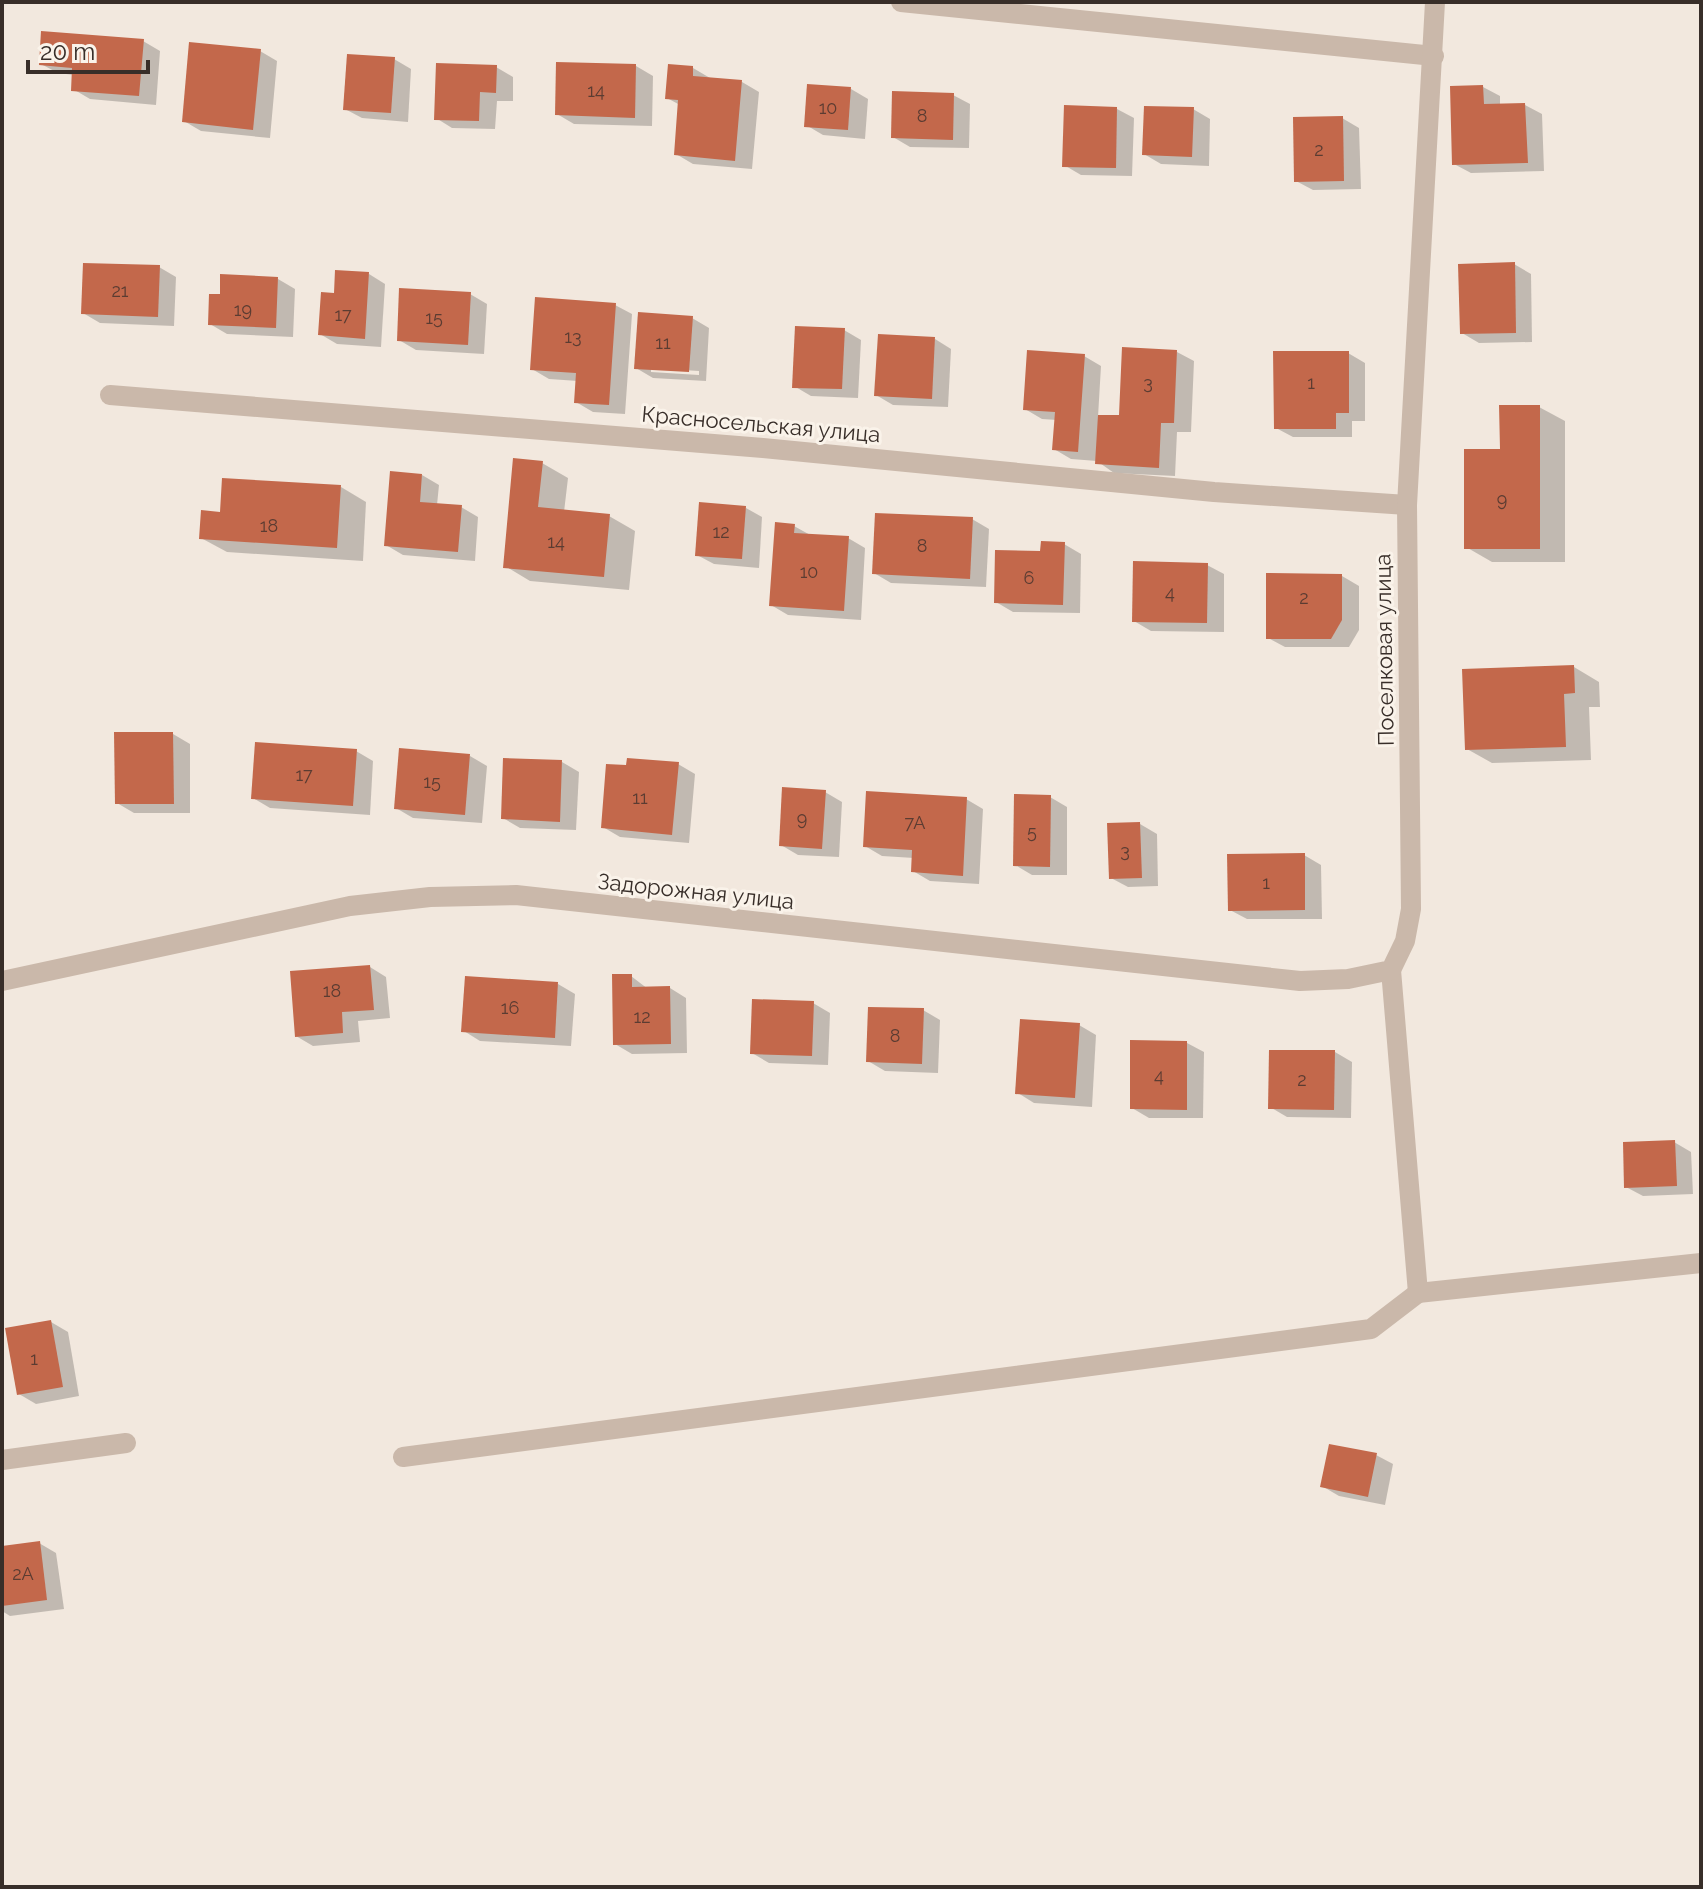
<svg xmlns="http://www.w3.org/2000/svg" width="1703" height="1889" viewBox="0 0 1703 1889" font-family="Raleway,sans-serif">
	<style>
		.shadow { fill: #0003; fill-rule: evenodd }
		.building { fill: #c3684b }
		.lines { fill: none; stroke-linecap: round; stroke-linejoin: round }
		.service { stroke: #cab8aa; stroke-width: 20 }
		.minor { stroke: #cab8aa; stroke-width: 20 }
		.tertiary { stroke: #cab8aa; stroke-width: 20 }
		.labels { text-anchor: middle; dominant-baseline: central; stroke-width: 6; stroke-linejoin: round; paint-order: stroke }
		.number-label { font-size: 18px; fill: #5b3c32 }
		.street-label { font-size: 22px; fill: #382e29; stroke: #faf3ea }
	</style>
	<rect width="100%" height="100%" fill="#f2e8de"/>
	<!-- shadow -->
	<g class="shadow">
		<polygon points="143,41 160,51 156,105 90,99 73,89 74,75 58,73 41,64"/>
		<polygon points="260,51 277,61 270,138 201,131 184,121"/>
		<polygon points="394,59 411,69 408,122 362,118 345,109"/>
		<polygon points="636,66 653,76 652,126 574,124 557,114"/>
		<polygon points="496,67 513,77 513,101 497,101 495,129 452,128 436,118"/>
		<polygon points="693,68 710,78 742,82 759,92 752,169 693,164 676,154 680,105 667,98"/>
		<polygon points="1483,87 1500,96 1500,105 1525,105 1542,114 1544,171 1471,173 1454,164"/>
		<polygon points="851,89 868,99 865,139 823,135 806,125"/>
		<polygon points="953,95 970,104 969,148 910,147 893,137"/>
		<polygon points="1117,109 1134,118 1132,176 1081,175 1064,165"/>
		<polygon points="1193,109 1210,119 1209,166 1161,164 1144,154"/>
		<polygon points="1342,118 1359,128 1361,189 1313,190 1296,181"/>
		<polygon points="1514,264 1531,274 1532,342 1479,343 1462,333"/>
		<polygon points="159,267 176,277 174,326 100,323 83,313"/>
		<polygon points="369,274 385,284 381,347 337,344 320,334"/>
		<polygon points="278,279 295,289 293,337 227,334 210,324"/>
		<polygon points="470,294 487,304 484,354 416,350 399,340"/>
		<polygon points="615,305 632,314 625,414 593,412 576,402 578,381 549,379 532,369"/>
		<path d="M692 318 709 328 706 381 653 378 636 368ZM651 368 699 371V375L651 372Z"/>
		<polygon points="844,330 861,340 858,398 811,396 794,386"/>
		<polygon points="935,339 951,349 948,407 893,405 876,395"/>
		<polygon points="1177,352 1194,361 1191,432 1177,432 1175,476 1114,473 1097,461 1071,459 1054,449 1057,420 1042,419 1025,409 1084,356 1101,366 1098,417 1121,418"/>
		<polygon points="1348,353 1365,363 1365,421 1352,421 1352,437 1293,437 1276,428"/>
		<polygon points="1539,407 1565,421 1565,562 1492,562 1466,547"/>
		<polygon points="542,463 568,478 564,512 609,516 635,531 629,590 530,581 505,566"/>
		<polygon points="422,475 439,485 437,505 461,507 478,517 475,561 403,555 386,545"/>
		<polygon points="341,487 366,502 363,561 227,552 201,538"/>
		<polygon points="746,508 762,517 759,568 714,564 697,555"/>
		<polygon points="972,519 989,529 986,587 891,583 874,573"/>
		<polygon points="794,526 812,536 848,538 865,548 861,620 788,615 771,605"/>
		<polygon points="1064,544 1081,554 1080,613 1013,612 996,602 1042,553"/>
		<polygon points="1207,565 1224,574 1224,632 1151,631 1134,621"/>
		<polygon points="1342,576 1359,586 1359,630 1349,647 1285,647 1268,638"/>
		<polygon points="1574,667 1599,682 1600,707 1589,707 1591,760 1492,763 1467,749"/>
		<polygon points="173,734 190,744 190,813 134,813 117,803"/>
		<polygon points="356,751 373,761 370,815 270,808 253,798"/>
		<polygon points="470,756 487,766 482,823 413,818 396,808"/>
		<polygon points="562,762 579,772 576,830 520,828 503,818"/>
		<polygon points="678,764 695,774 689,843 620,837 603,827"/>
		<polygon points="825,792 842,802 839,857 798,855 781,845"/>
		<polygon points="1050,797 1067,807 1067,875 1032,875 1015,865"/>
		<polygon points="966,799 983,809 979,884 930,881 913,871 914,858 882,856 865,846"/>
		<polygon points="1140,824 1157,834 1158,886 1128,887 1111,878"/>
		<polygon points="1304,855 1321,865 1322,919 1247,919 1230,910"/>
		<polygon points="370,967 386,977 390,1018 358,1021 360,1042 313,1046 296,1036"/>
		<polygon points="631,976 648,989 670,988 686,998 687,1053 632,1054 615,1044"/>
		<polygon points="558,984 575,994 571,1046 480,1041 464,1031"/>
		<polygon points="813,1003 830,1013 828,1065 769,1063 752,1053"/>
		<polygon points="923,1010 940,1020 938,1073 885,1071 868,1061"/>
		<polygon points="1079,1025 1096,1035 1092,1107 1034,1103 1018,1093"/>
		<polygon points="1187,1043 1204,1052 1203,1118 1149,1118 1132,1108"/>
		<polygon points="1335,1052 1352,1062 1351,1118 1287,1117 1270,1107"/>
		<polygon points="1674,1142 1691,1152 1693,1194 1643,1196 1626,1187"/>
		<polygon points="51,1322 68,1332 79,1396 36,1404 19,1394"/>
		<polygon points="1376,1455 1393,1464 1385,1505 1339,1496 1322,1486"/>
		<polygon points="39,1543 56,1553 64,1609 10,1616 2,1611 2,1548"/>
	</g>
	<!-- building -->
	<g class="building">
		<polygon points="41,31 144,39 139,96 71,91 72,68 39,65"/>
		<polygon points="189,42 261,49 253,130 182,122"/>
		<polygon points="347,54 395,57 391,113 343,110"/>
		<polygon points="556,62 636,64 635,118 555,115"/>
		<polygon points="436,63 497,65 496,93 480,92 479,121 434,120"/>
		<polygon points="668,64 693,66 693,76 742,80 735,161 674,155 678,100 665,99"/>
		<polygon points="807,84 851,87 848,130 804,127"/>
		<polygon points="1483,85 1484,104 1525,103 1528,163 1452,165 1450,86"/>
		<polygon points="892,91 954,93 953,140 891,138"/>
		<polygon points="1064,105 1117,107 1116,168 1062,167"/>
		<polygon points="1144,106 1194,107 1192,157 1142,155"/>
		<polygon points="1343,116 1344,181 1294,182 1293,117"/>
		<polygon points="1515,262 1516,333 1460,334 1458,264"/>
		<polygon points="83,263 160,265 158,317 81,314"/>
		<polygon points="335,270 369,272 365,339 318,335 321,292 334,293"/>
		<polygon points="220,274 278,277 276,328 208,325 209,294 220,294"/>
		<polygon points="399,288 471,292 468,345 397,341"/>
		<polygon points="535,297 616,303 609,405 574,403 576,373 530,370"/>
		<polygon points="638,312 693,316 689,372 634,369"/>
		<polygon points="795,326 845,328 842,389 792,388"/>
		<polygon points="878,334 935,337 932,399 874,396"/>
		<polygon points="1122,347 1177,350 1174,423 1161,423 1159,468 1095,464 1098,415 1119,415"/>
		<polygon points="1027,350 1085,354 1078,452 1052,450 1055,412 1023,410"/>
		<polygon points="1273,351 1349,351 1349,413 1336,413 1336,429 1274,429"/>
		<polygon points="1499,405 1540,405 1540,549 1464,549 1464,449 1500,449"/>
		<polygon points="513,458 543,461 538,507 610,514 604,577 503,568"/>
		<polygon points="390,471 422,474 420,502 462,505 458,552 384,546"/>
		<polygon points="222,478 341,485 337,548 199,539 201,510 220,512"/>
		<polygon points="699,502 746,506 742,559 695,556"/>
		<polygon points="875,513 973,517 970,579 872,574"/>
		<polygon points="775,522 795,524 794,533 849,536 844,611 769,606"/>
		<polygon points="1041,541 1065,542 1063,605 994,603 995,550 1040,551"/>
		<polygon points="1133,561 1208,563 1207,623 1132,622"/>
		<polygon points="1266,573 1342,574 1342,620 1331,639 1266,639"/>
		<polygon points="1574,665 1575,693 1564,694 1566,747 1465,750 1462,669"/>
		<polygon points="114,732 173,732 174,804 115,804"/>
		<polygon points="255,742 357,749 353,806 251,799"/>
		<polygon points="399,748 470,754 465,815 394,809"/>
		<polygon points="503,758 562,760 560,822 501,819"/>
		<polygon points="627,758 679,762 672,835 601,828 606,764 626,765"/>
		<polygon points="782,787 826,790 822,849 779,846"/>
		<polygon points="866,791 967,797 963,876 911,872 912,850 863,847"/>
		<polygon points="1014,794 1051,795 1050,867 1013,866"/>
		<polygon points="1140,822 1142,878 1109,879 1107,823"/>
		<polygon points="1305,853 1305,910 1228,911 1227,854"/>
		<polygon points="370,965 374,1010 342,1012 343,1033 295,1037 290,971"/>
		<polygon points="612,974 632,974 632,987 670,986 671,1044 613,1045"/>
		<polygon points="465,976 558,982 555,1038 461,1032"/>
		<polygon points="752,999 814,1001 812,1056 750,1054"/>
		<polygon points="868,1007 924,1008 922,1064 866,1062"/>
		<polygon points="1020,1019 1080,1023 1075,1098 1015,1094"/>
		<polygon points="1130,1040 1187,1041 1187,1110 1130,1109"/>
		<polygon points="1269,1050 1335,1050 1334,1110 1268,1109"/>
		<polygon points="1675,1140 1677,1186 1624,1188 1623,1142"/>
		<polygon points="51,1320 63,1387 17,1395 5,1328"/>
		<polygon points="1329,1444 1377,1453 1368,1497 1320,1487"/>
		<polygon points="40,1541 47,1600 2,1606 2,1546"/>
	</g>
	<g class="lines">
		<!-- service -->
		<polyline class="service" points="403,1457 1371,1329 1418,1293"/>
		<!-- minor -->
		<g class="minor">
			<polyline points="901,2 1434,56"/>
			<polyline points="110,395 763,448 1214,492 1407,505"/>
			<polyline points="1391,970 1418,1293 1701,1263"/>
			<polyline points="2,1460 126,1443"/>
		</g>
		<!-- tertiary -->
		<polyline class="tertiary" points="2,981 350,906 430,897 516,895 1300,981 1348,979 1391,970 1405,941 1411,909 1407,505 1435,2"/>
	</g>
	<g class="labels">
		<!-- number labels -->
		<g class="number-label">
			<text x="596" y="90">14</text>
			<text x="828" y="107">10</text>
			<text x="922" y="115">8</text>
			<text x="1319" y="149">2</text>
			<text x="120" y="290">21</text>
			<text x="243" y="309">19</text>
			<text x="343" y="314">17</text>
			<text x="434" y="317">15</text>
			<text x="573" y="336">13</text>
			<text x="663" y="342">11</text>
			<text x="1148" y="382">3</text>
			<text x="1311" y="382">1</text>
			<text x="1502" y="499">9</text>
			<text x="269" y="525">18</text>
			<text x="721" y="531">12</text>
			<text x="556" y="541">14</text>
			<text x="922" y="545">8</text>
			<text x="809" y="571">10</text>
			<text x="1029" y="577">6</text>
			<text x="1170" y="592">4</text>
			<text x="1304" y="597">2</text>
			<text x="304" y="774">17</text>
			<text x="432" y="781">15</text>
			<text x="640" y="797">11</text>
			<text x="802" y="818">9</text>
			<text x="915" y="822">7А</text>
			<text x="1032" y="831">5</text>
			<text x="1125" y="850">3</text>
			<text x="1266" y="882">1</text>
			<text x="332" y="990">18</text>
			<text x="510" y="1007">16</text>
			<text x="642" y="1016">12</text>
			<text x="895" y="1035">8</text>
			<text x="1159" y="1075">4</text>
			<text x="1302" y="1079">2</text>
			<text x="34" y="1358">1</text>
			<text x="23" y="1573">2А</text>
		</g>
		<!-- street labels -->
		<g class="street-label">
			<text transform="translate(761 424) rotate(5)">Красносельская улица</text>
			<text transform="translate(1384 650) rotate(-91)">Поселковая улица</text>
			<text transform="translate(696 891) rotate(6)">Задорожная улица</text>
		</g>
	</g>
	<!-- border -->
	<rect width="1703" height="1889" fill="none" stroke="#382e29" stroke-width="8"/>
	<!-- scale -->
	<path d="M28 60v12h120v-12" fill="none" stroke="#382e29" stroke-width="4"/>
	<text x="40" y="60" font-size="24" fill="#382e29" stroke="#faf3ea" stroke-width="6" paint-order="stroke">20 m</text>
</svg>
